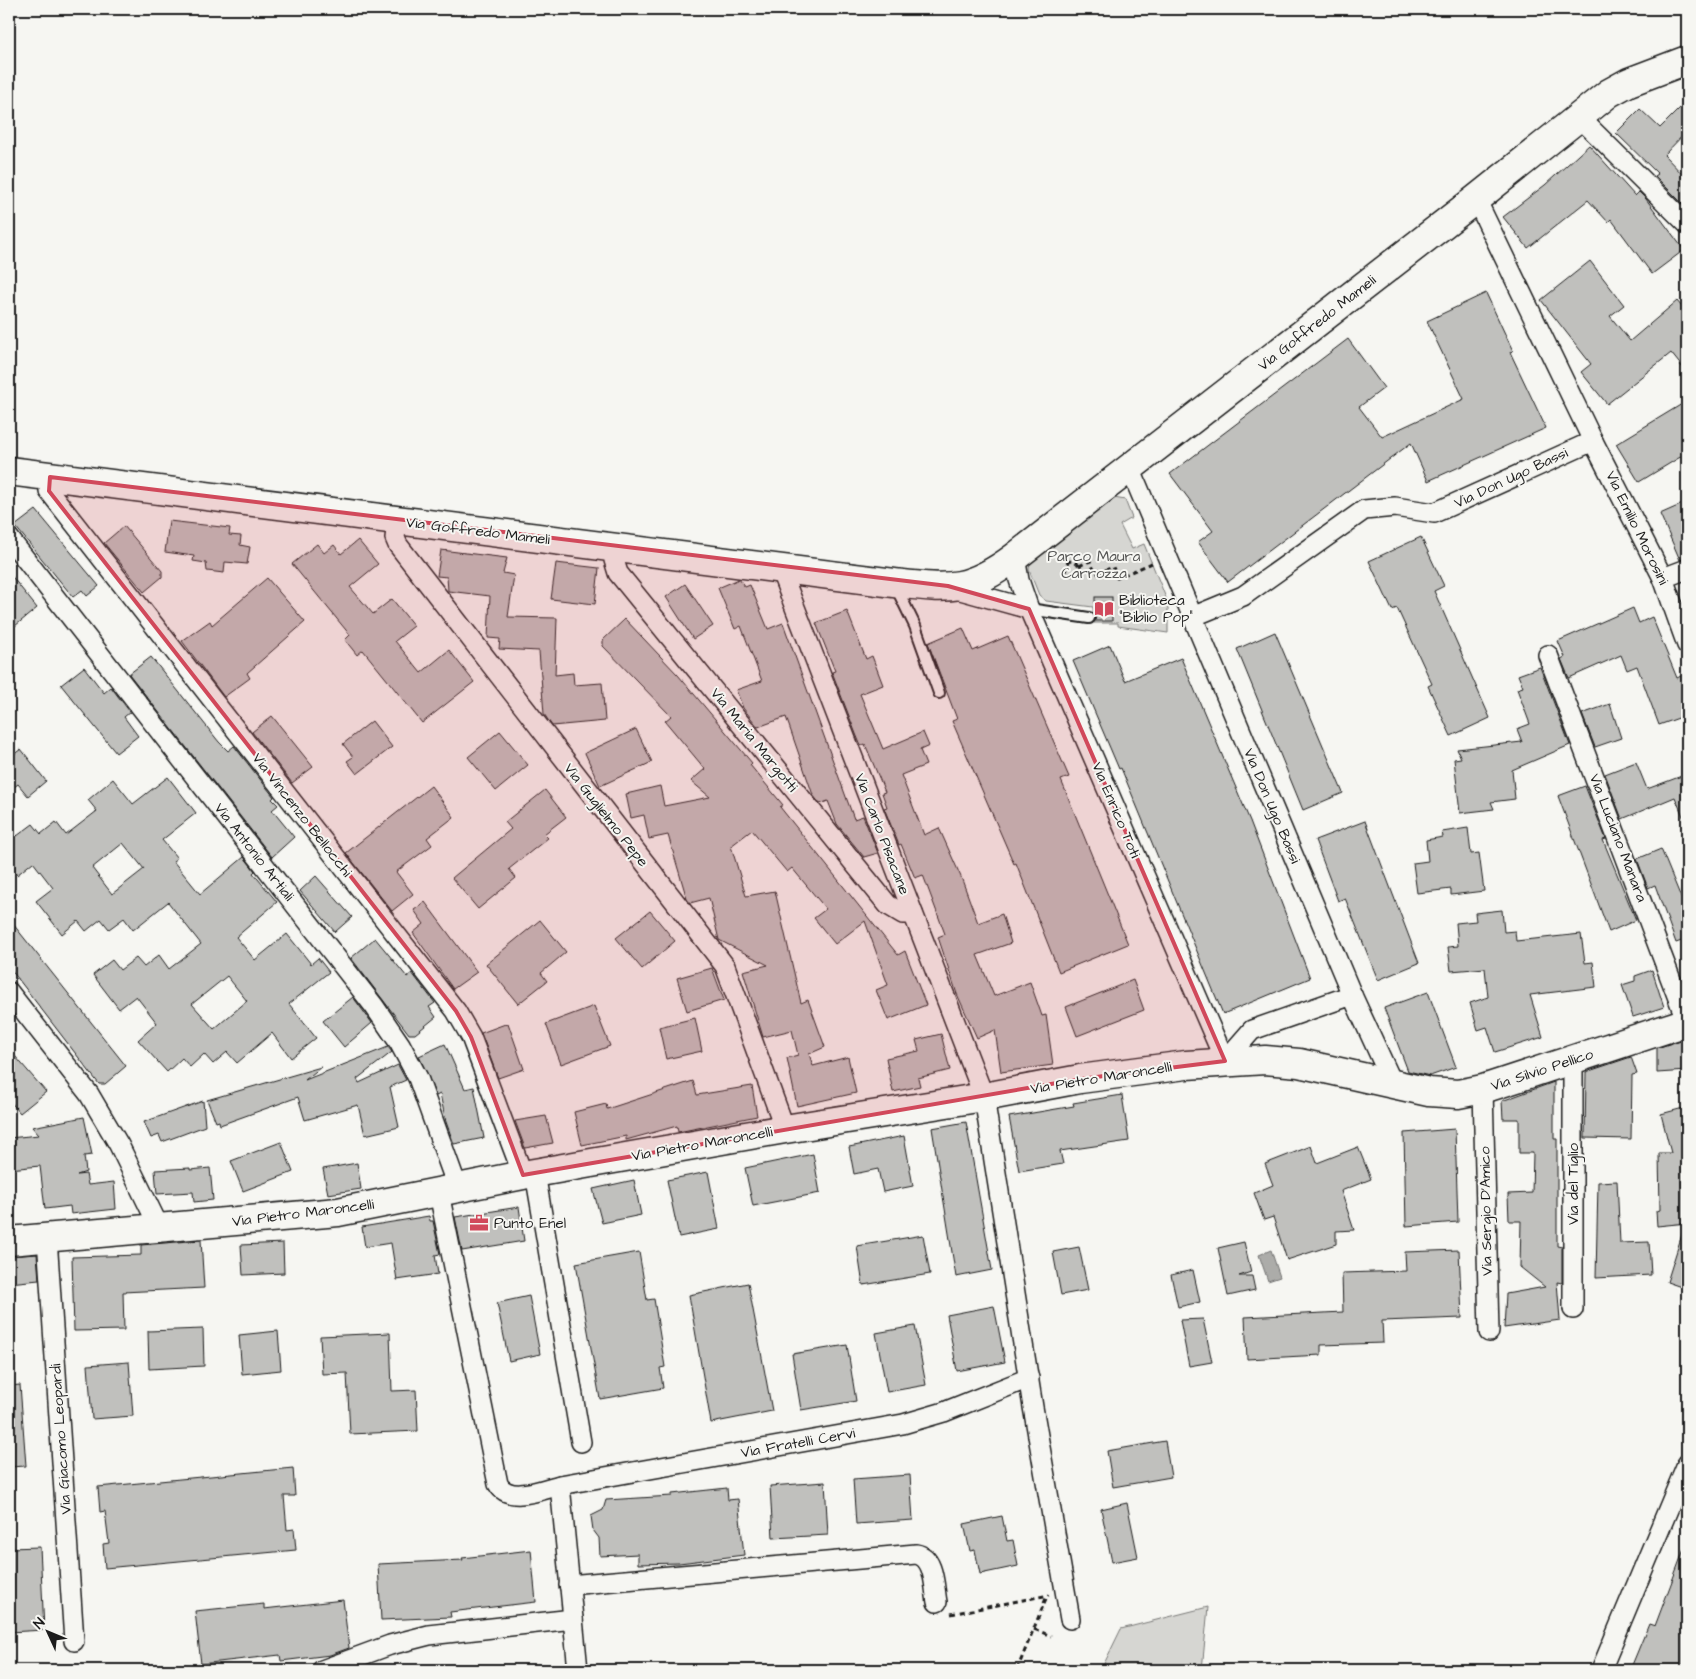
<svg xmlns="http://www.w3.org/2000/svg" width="1696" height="1679" viewBox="0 0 1696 1679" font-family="'Architects Daughter',sans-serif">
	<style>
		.green { fill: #d6d6d2; stroke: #797977 }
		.water { fill: #acaca9; stroke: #727271 }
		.building { fill: #c0c0bd; stroke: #1c1c1c; fill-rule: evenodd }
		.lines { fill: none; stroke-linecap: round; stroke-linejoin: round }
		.lane-casing { stroke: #1c1c1c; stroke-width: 14 }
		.street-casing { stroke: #1c1c1c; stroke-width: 22 }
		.secondary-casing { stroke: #1c1c1c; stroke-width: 31 }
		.path { stroke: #1c1c1c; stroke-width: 3; stroke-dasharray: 5 4; stroke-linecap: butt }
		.lane { stroke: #f6f6f2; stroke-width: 10 }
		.street { stroke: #f6f6f2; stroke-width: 19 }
		.secondary { stroke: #f6f6f2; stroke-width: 28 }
		.marked { fill: #d1495b; fill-opacity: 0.2; stroke: #d1495b; stroke-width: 4; stroke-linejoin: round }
		.labels { text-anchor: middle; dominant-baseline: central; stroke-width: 4; stroke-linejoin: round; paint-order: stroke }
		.street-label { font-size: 15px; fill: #1c1c1c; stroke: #f6f6f2 }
		.park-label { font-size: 15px; fill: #545453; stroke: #f6f6f2 }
		.poi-label { font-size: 15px; fill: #1c1c1c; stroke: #f6f6f2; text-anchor: start }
	</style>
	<rect width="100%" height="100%" fill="#f6f6f2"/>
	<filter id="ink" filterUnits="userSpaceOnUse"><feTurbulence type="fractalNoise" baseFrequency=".02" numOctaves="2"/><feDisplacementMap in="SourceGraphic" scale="10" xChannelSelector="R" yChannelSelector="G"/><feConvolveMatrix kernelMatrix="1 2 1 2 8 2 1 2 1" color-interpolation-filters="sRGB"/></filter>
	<g filter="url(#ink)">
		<!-- green -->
		<g class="green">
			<polygon points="1114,498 1125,500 1132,518 1120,525 1132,549 1144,544 1168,603 1168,633 1118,626 1118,623 1094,623 1093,607 1046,601 1039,595 1029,570 1030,560"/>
			<polygon points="1208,1607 1202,1670 1101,1670 1121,1629"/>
		</g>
		<!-- water -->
		<polygon class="water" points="1271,1250 1280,1277 1268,1281 1259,1255"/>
		<!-- building -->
		<g class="building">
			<polygon points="1687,101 1687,131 1664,155 1687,179 1687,208 1655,176 1658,174 1616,133 1640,109 1660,128"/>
			<polygon points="1589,145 1635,196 1639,192 1646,199 1684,250 1652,274 1611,219 1608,222 1588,200 1528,248 1503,217 1545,185"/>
			<polygon points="1590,261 1624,305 1610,316 1630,341 1677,301 1687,313 1687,373 1671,353 1607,404 1581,372 1591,364 1541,300"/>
			<polygon points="1486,293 1513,351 1510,352 1546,428 1428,481 1411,443 1228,582 1198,542 1213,531 1170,474 1348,339 1384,388 1359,407 1382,437 1464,399 1427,321"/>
			<polygon points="1687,401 1687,453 1639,482 1616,444"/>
			<polygon points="1687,502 1687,558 1680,560 1660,514"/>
			<polygon points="36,510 99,586 87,596 82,590 73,597 15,526"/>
			<polygon points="169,521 230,528 229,535 241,536 240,545 250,547 247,564 225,562 224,573 207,571 206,563 193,561 194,556 165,552"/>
			<polygon points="124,526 162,571 162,577 144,592 104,543"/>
			<polygon points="1421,537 1444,586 1434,591 1490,718 1451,736 1428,686 1432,684 1397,608 1392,610 1369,561"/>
			<polygon points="358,540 378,564 350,587 373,614 392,599 414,626 395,641 421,673 449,650 474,682 422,723 363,650 357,655 345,640 350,635 292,564 317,544 324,553 334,545 341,554"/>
			<polygon points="441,550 507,558 503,573 514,575 508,617 557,618 555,675 573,673 574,685 602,683 605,721 552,726 544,714 539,651 499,649 500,639 488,638 490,596 448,591 447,577 437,576"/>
			<polygon points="556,563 599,568 595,604 551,599"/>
			<polygon points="9,573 37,608 15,626 9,618"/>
			<polygon points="267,578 305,622 247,673 250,678 224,697 182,641 210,621 212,625"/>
			<polygon points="739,579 745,587 750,585 768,629 783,623 854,819 863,816 878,853 864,857 837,824 828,801 820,804 813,795 786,717 758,727 743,708 736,690 762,681 741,626 735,629 718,588"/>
			<polygon points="685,584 713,626 693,639 666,597"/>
			<rect x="1095" y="597" width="17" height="24"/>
			<polygon points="1633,608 1639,623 1652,617 1677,678 1681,676 1687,692 1683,695 1687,715 1659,725 1637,666 1627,670 1621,655 1569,678 1561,659 1565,657 1558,641"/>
			<polygon points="847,611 866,659 872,656 883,685 860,694 883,749 923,732 929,746 920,750 926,765 901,775 924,835 939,828 961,877 978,923 1002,914 1011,943 977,955 994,996 1030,982 1042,1016 1046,1015 1053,1065 1001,1072 995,1030 977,1038 957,994 938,937 945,934 923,875 915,878 901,844 899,845 884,808 887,807 882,793 885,792 865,744 861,746 856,734 832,672 835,671 816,623"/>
			<polygon points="625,619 678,675 752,763 750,765 783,805 780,807 898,955 905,951 926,1005 888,1020 876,990 888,985 865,921 835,944 814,918 826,909 792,868 787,872 752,830 731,846 746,896 775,891 801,1003 808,1000 825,1047 809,1054 813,1066 848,1057 856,1093 797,1106 787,1058 798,1055 792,1030 763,1037 743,971 768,965 719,940 709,898 690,903 687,899 668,835 649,839 644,815 631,818 626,794 660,786 664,806 710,797 691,781 705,769 665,721 671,716 603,646 603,640"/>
			<polygon points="963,628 973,651 1008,636 1069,777 1061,780 1128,944 1059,972 1016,863 1014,864 952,721 957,719 928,643"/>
			<polygon points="1275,632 1343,793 1303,810 1237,649"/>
			<polygon points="1110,645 1125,681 1181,658 1250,821 1310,978 1223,1014 1121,768 1119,769 1073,661"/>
			<polygon points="151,657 219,742 228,751 234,746 274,797 272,799 278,805 272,810 294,837 272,857 129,674"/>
			<polygon points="84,667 104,693 111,687 130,712 124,717 138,736 116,753 61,685"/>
			<polygon points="1540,667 1570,745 1512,770 1515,799 1491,802 1494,809 1460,813 1454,759 1461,758 1457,749 1522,742 1517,729 1530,724 1517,689 1523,687 1518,675"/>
			<polygon points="1610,704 1621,738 1595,747 1582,714"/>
			<polygon points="272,716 313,767 292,783 252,732"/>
			<polygon points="372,721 392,747 357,774 347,761 353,757 343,744"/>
			<polygon points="636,729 652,762 600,786 585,753"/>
			<polygon points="500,731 528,765 496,791 468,757"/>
			<polygon points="21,749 46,781 28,796 18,784 9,791 9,758"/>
			<polygon points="1636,762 1647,789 1687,774 1687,826 1675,797 1622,819 1605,774"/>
			<path d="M168 777 196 813 162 840 177 858 173 861 200 894 244 857 255 871 253 873 277 902 236 937 255 960 287 934 311 964 318 958 329 972 289 1004 316 1038 291 1058 272 1033 237 1063 227 1052 213 1064 204 1054 190 1067 182 1058 167 1072 138 1040 157 1023 136 996 119 1009 93 975 112 960 120 970 136 958 144 967 159 955 169 969 201 944 168 902 133 930 124 918 109 929 101 919 86 931 78 921 62 934 36 901 53 888 33 862 17 875 9 865V825L17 836 33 824 41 834 56 822 66 835 97 811 88 800 113 779 133 804ZM123 843 144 869 112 894 92 868ZM227 976 247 1001 214 1029 192 1004Z"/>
			<polygon points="431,786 454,817 427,838 432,845 396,872 413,894 392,911 346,853"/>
			<polygon points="1585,786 1606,839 1603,840 1636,920 1609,932 1558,796"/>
			<polygon points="545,790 566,817 544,834 548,838 509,869 516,878 478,909 452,878 511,829 505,822"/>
			<polygon points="1365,821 1419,963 1378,980 1345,898 1338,901 1315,840"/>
			<polygon points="1468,828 1471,854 1479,853 1484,891 1451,895 1451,889 1417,893 1413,863 1428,861 1426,840 1443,837 1442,832"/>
			<polygon points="1661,849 1682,900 1687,898 1687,939 1676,943 1655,885 1648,888 1637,859"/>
			<polygon points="316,876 352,917 335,932 300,891"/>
			<polygon points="425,902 477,972 453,989 413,933 424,924 414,910"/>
			<polygon points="1502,910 1504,932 1515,931 1516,941 1581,934 1585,963 1593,962 1596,987 1530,995 1543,1037 1495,1052 1487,1027 1478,1030 1470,1003 1488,997 1485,968 1451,971 1448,947 1458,946 1456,923 1476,921 1475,913"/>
			<polygon points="650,911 675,941 642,969 616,938"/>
			<polygon points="9,919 126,1066 105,1084 99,1084 9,967"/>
			<polygon points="540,920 566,952 541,973 547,981 518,1004 486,964"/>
			<polygon points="375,938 407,977 412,973 435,1003 429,1007 436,1017 415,1034 409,1034 351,958"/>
			<polygon points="712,968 724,1000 687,1011 677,978"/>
			<polygon points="1652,970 1664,1007 1633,1017 1622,985 1635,981 1635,976"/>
			<polygon points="1133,980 1144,1010 1077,1036 1066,1007"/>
			<polygon points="1428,992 1456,1067 1430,1076 1408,1071 1384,1008"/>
			<polygon points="353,997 372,1023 344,1047 323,1021"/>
			<polygon points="594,1006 610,1046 561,1064 546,1024"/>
			<polygon points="695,1018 702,1051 666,1059 659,1027"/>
			<polygon points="508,1023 524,1069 498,1078 481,1033"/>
			<polygon points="941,1034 950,1070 918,1078 920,1086 893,1092 886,1058 919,1051 916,1040"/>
			<polygon points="1687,1038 1687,1071 1657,1073 1657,1048"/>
			<polygon points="445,1044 465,1089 474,1087 484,1138 454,1144 446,1122 440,1094 436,1096 419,1056"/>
			<polygon points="388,1047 392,1052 357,1079 359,1083 398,1065 406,1080 390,1087 399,1127 365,1135 358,1105 305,1120 298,1097 220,1125 219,1121 216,1122 207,1100 321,1067 305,1080"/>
			<polygon points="9,1049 46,1092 20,1113 9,1100"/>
			<polygon points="1631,1057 1637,1074 1632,1075 1631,1139 1585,1138 1586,1072"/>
			<polygon points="693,1081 697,1095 752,1086 757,1116 678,1132 677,1126 626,1140 626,1136 582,1145 574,1112 606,1104 607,1109"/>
			<polygon points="1554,1082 1554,1139 1557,1139 1557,1246 1562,1247 1562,1283 1557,1282 1560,1320 1504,1328 1506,1294 1545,1287 1520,1267 1521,1221 1509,1221 1508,1194 1532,1193 1533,1153 1519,1153 1519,1119 1503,1119 1502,1101"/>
			<polygon points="1122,1095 1129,1141 1060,1151 1063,1164 1019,1171 1009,1117 1074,1106 1073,1103"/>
			<polygon points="203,1101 205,1126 162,1142 159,1135 151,1138 144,1122"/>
			<polygon points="1687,1107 1687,1223 1657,1226 1656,1211 1660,1210 1659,1153 1671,1153 1661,1114"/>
			<polygon points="546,1116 553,1143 525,1148 515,1121"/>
			<polygon points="84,1117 92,1155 84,1156 86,1172 77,1175 86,1174 88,1185 114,1182 116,1209 71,1214 70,1206 45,1209 40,1166 9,1169 9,1138 39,1135 32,1127"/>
			<polygon points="966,1122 992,1270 956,1277 932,1128"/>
			<polygon points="1455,1129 1458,1222 1406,1226 1404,1133"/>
			<polygon points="904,1136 913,1186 883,1192 878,1169 854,1174 849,1147"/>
			<polygon points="281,1142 293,1172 243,1191 231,1161"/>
			<polygon points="1311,1146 1317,1163 1358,1147 1371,1179 1341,1191 1354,1230 1336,1231 1336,1244 1287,1260 1273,1217 1264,1220 1254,1193 1273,1185 1265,1164"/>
			<polygon points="813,1154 820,1193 753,1206 745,1168"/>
			<polygon points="357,1163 361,1189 328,1194 323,1169"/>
			<polygon points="190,1168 190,1170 210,1168 213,1200 194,1202 193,1192 157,1194 155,1170"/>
			<polygon points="708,1172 719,1229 679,1237 667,1180"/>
			<polygon points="634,1180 641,1215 602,1223 593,1189"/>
			<polygon points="1617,1181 1620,1243 1649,1242 1651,1275 1596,1278 1598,1182"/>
			<polygon points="519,1207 524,1241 462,1251 455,1217"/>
			<polygon points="429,1216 430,1221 433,1221 440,1254 435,1255 438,1274 397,1280 391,1243 365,1247 362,1227"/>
			<polygon points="1684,1228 1687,1229 1687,1289 1667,1282"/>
			<polygon points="923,1235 930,1274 863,1285 857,1246"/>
			<polygon points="201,1240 204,1288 123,1292 124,1330 74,1331 72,1257 141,1255 141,1245"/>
			<polygon points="1244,1242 1251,1272 1239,1276 1252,1276 1255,1290 1228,1296 1218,1248"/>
			<polygon points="283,1243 284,1273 243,1275 241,1245"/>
			<polygon points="1079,1247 1088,1290 1061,1295 1053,1252"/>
			<polygon points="1459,1250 1462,1318 1382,1321 1383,1343 1321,1345 1321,1355 1247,1359 1245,1317 1343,1312 1342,1273 1406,1271 1405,1252"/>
			<polygon points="639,1252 647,1300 654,1299 665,1367 660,1368 663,1388 600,1399 576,1263"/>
			<polygon points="37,1254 39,1280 9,1283 9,1256"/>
			<polygon points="1193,1270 1200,1302 1178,1307 1171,1275"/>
			<polygon points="748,1283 772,1411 711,1423 689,1295"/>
			<polygon points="529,1296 540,1354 509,1361 497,1303"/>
			<polygon points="994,1306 1005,1362 957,1371 947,1315"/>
			<polygon points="1203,1319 1212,1362 1189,1366 1180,1320"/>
			<polygon points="915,1326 926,1385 887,1392 876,1333"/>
			<polygon points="203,1329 204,1366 149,1369 148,1331"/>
			<polygon points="278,1331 281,1370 242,1374 239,1335"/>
			<polygon points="390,1333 392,1391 416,1390 418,1431 350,1434 347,1373 322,1374 320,1336"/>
			<polygon points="847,1345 856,1401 801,1410 792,1354"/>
			<polygon points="129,1362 133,1416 92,1419 88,1365"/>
			<polygon points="20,1385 26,1466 9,1467 9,1386"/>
			<polygon points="1165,1441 1171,1477 1113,1487 1107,1451"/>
			<polygon points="293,1468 295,1496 284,1496 287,1530 294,1529 296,1550 105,1568 103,1544 109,1543 105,1511 100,1512 98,1487"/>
			<polygon points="910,1475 913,1520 856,1524 853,1479"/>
			<polygon points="825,1482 828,1535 773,1538 770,1486"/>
			<polygon points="727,1488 728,1500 738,1499 744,1555 679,1563 638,1564 638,1554 600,1556 599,1538 593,1530 591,1516 603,1510 606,1500 672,1496 672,1494"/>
			<polygon points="1127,1503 1138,1557 1112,1562 1101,1509"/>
			<polygon points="1002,1516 1007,1541 1013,1540 1018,1566 980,1574 975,1550 970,1551 964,1524"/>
			<polygon points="1686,1544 1687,1670 1630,1670 1649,1624 1655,1626"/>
			<polygon points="40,1547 44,1630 9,1632 9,1548"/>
			<polygon points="531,1550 536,1602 450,1612 451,1617 381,1620 378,1564 463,1560 462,1558"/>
			<polygon points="343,1600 349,1648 330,1655 281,1661 280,1655 201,1664 195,1611 264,1604 264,1609"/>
		</g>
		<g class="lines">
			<!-- lane casing -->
			<g class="lane-casing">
				<g id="lane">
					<polyline points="895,585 915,626 939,693"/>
					<polyline points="1029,609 1089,618"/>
				</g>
			</g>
			<!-- street casing -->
			<g class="street-casing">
				<g id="street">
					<polyline points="1579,117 1687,224"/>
					<polyline points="1593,441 1663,578 1687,645"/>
					<polyline points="1130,468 1352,995"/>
					<polyline points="50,477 49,491 456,1011 471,1037 523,1175"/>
					<polyline points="397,521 395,538 398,545 725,966 785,1129"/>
					<polyline points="9,538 374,1006 400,1044 418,1078 458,1189"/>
					<polyline points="615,548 614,560 618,573 888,905 903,914 913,914"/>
					<polyline points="1015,557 1019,580 1029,609 1225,1061 1252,1030 1352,995 1393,1084"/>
					<polyline points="785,569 784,579 984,1097 1033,1407 1070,1619"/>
					<polyline points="1663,578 1687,569"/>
					<polyline points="953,588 1029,609"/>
					<polyline points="1192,617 1243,596 1364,510 1395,507 1434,513 1593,441 1476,199"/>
					<polyline points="1548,655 1687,1022"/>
					<polyline points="9,992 89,1094 119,1145 160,1229"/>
					<polyline points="1573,1060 1573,1309"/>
					<polyline points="1483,1089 1489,1332"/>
					<polyline points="535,1173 581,1442"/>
					<path d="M439 1193 498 1484C509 1504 543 1489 560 1485"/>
					<polyline points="47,1238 74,1641"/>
					<path d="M569 1585 916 1554C935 1557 934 1587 937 1602"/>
					<polyline points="322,1670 390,1645 429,1635 573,1619"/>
					<polyline points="578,1670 560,1485 903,1424 944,1412 1029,1378"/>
					<polyline points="1601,1670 1687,1464"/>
				</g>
			</g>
			<!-- secondary casing -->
			<g class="secondary-casing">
				<g id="secondary">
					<path d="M9 471 894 583C950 589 968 592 1015 557L1476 199 1609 93 1629 82 1687 60"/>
					<polyline points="9,1241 338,1212 523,1175 785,1129 984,1097 1080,1079 1186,1065 1265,1060 1299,1063 1429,1092 1458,1094 1483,1089 1687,1022"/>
				</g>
			</g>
			<!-- path -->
			<g class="path">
				<circle cx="1072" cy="568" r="7"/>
				<polyline points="1079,566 1090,561 1096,574 1113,567 1117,578 1152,563"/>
				<polyline points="951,1614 1049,1595"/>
				<polyline points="1034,1629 1051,1636"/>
				<polyline points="1017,1670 1047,1596"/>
			</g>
			<!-- lane -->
			<use href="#lane" class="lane"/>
			<!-- street -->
			<use href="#street" class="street"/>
			<!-- secondary -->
			<use href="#secondary" class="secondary"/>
		</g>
	</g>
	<!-- marked area -->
	<path class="marked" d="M50 477 948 586 1029 609 1225 1061 1080 1079 523 1175 471 1037 456 1011 49 491Z"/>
	<!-- icons -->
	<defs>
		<g id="library-bare" transform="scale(1.5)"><path d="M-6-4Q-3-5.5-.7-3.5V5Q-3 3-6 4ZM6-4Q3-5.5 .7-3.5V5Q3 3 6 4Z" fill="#d1495b" stroke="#f6f6f2" stroke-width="2.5" paint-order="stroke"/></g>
		<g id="office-bare" transform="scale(1.5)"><path d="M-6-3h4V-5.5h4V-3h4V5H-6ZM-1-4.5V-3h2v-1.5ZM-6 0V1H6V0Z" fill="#d1495b" stroke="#f6f6f2" stroke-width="2.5" paint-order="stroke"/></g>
	</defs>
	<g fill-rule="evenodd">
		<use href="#library-bare" x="1104" y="609"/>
		<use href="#office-bare" x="479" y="1223"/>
	</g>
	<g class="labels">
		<!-- street labels -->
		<g class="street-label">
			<text transform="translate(1317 323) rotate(-38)">Via Goffredo Mameli</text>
			<text transform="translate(1511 478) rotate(-25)">Via Don Ugo Bassi</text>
			<text transform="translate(1637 528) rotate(64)">Via Emilio Morosini</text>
			<text transform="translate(478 531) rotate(7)">Via Goffredo Mameli</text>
			<text transform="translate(754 740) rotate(51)">Via Maria Margotti</text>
			<text transform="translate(1272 806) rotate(67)">Via Don Ugo Bassi</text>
			<text transform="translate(1116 810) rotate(67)">Via Enrico Toti</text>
			<text transform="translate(302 815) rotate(52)">Via Vincenzo Bellocchi</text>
			<text transform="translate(606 815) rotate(52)">Via Guglielmo Pepe</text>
			<text transform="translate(882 834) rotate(69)">Via Carlo Pisacane</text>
			<text transform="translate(1618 838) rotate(69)">Via Luciano Manara</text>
			<text transform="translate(254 852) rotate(52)">Via Antonio Artiali</text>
			<text transform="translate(1542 1070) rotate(-18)">Via Silvio Pellico</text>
			<text transform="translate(1101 1078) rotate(-9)">Via Pietro Maroncelli</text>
			<text transform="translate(702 1144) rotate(-10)">Via Pietro Maroncelli</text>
			<text transform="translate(1573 1184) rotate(-90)">Via del Tiglio</text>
			<text transform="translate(1486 1211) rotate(-91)">Via Sergio D'Amico</text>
			<text transform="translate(303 1213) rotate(-7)">Via Pietro Maroncelli</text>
			<text transform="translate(61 1439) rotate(-94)">Via Giacomo Leopardi</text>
			<text transform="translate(798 1443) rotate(-10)">Via Fratelli Cervi</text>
		</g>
		<!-- park labels -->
		<g class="park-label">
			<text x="1094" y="556">Parco Maura<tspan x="1094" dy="17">Carrozza</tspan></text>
		</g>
		<!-- poi labels -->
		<g class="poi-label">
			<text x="1119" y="600">Biblioteca<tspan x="1119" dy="17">"Biblio Pop"</tspan></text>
			<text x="494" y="1223">Punto Enel</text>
		</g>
	</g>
	<!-- margin -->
	<rect width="1696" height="1679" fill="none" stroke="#f6f6f2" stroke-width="30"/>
	<rect x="15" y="15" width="1666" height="1649" fill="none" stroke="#1c1c1c" stroke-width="2" filter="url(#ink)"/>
	<!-- north arrow -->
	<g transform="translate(48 1632) rotate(314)" stroke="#f6f6f2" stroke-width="4" paint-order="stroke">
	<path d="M0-4L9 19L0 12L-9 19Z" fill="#1c1c1c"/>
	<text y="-8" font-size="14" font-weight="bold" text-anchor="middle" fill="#1c1c1c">N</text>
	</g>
</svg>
